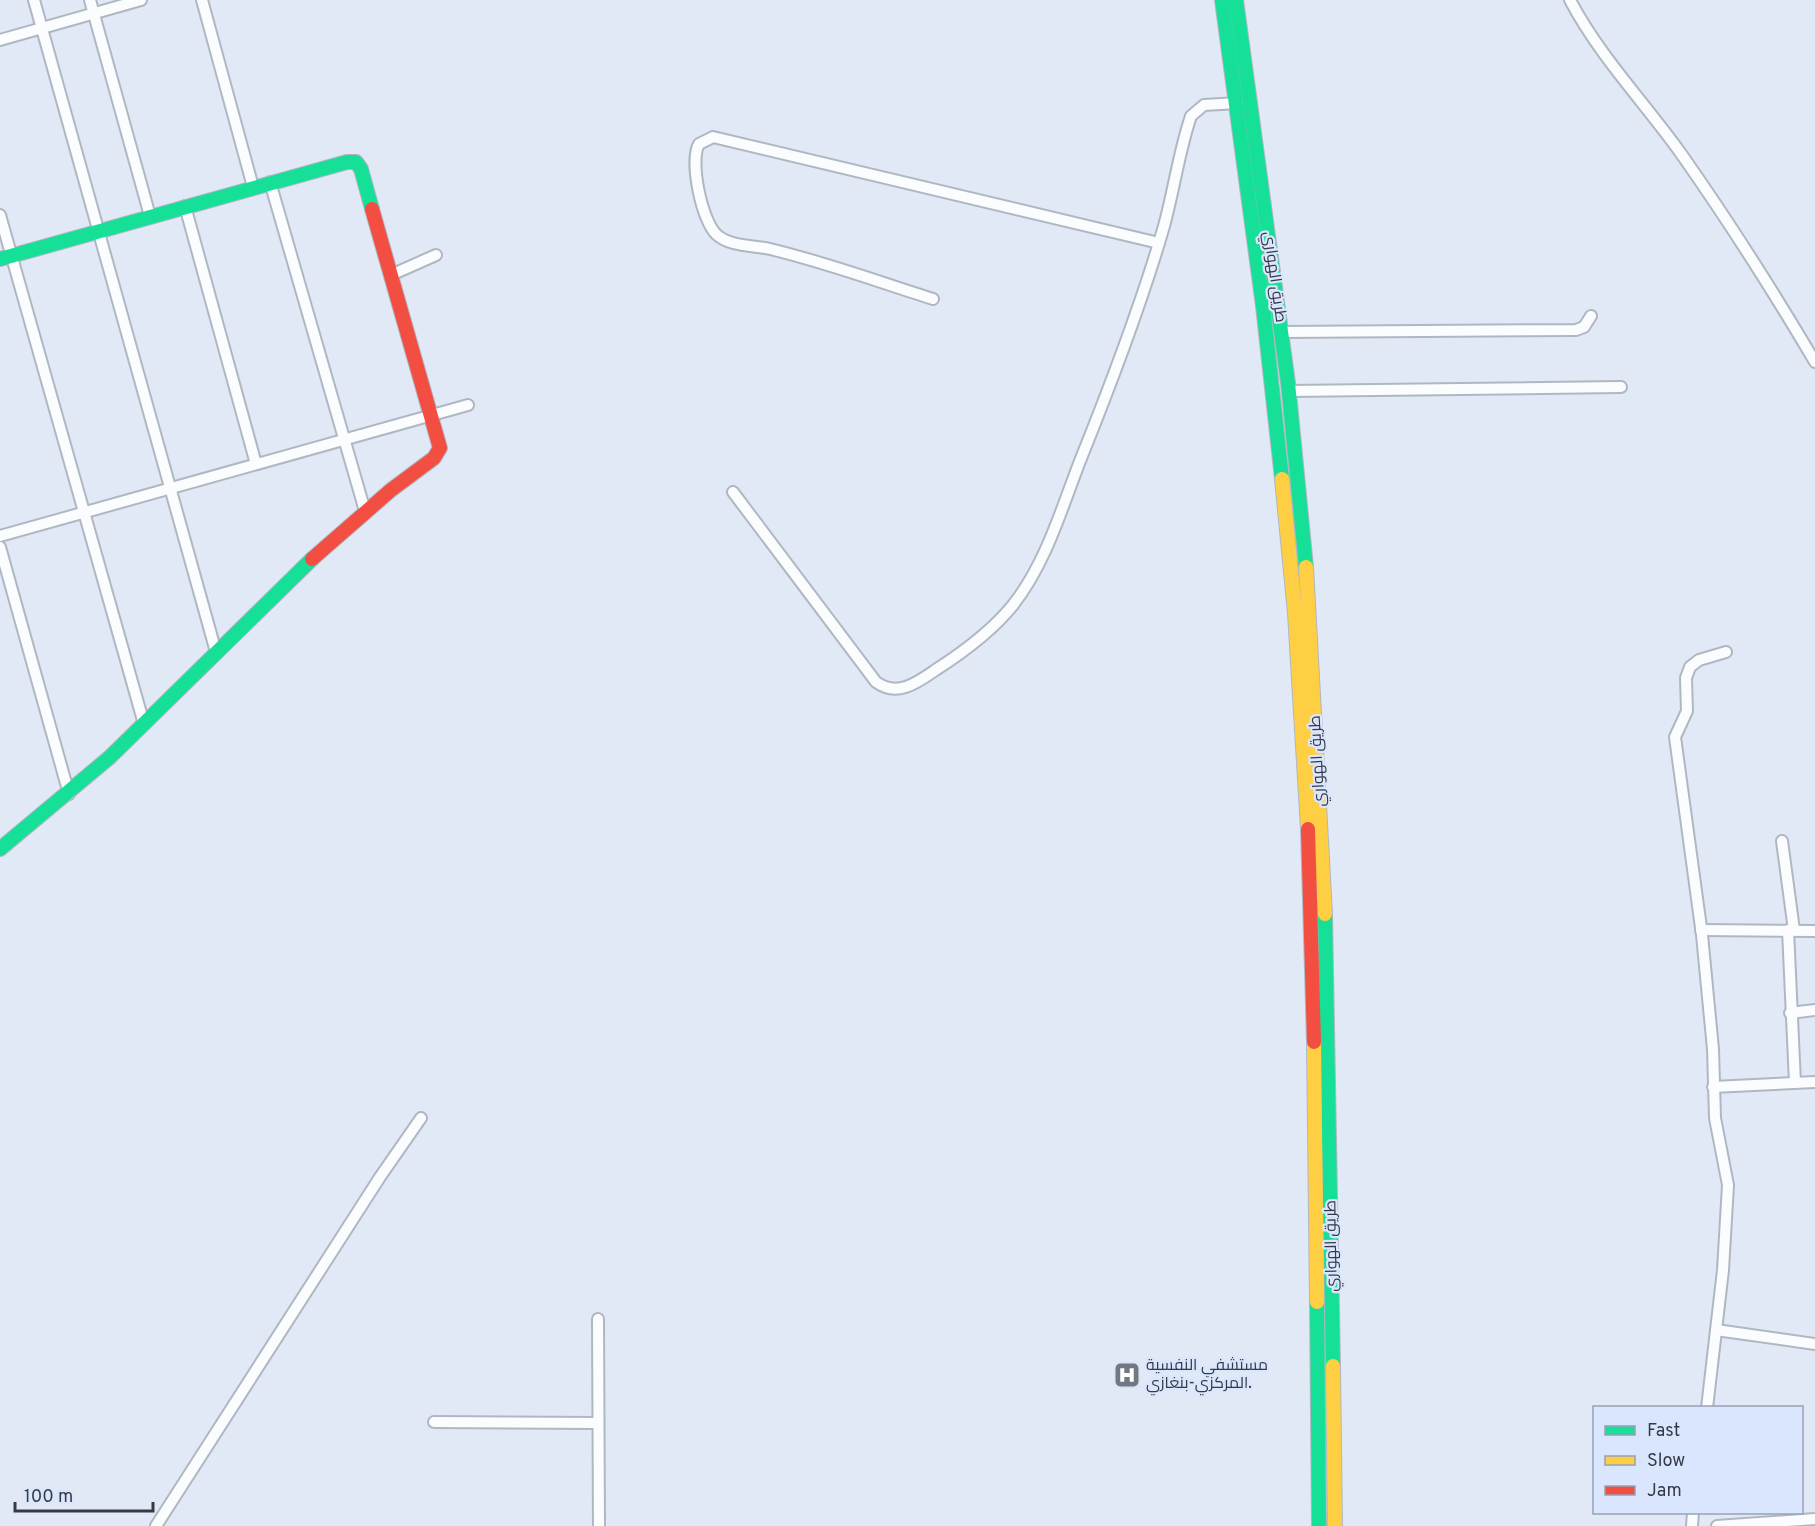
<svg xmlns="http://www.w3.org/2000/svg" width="1815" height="1526" viewBox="0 0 1815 1526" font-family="Overpass,Cairo,sans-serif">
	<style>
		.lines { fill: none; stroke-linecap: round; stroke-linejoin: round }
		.street-casing { stroke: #b1b7c2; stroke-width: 14 }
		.fast-casing { stroke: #b1b7c2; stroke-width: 16 }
		.slow-casing { stroke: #b1b7c2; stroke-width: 16 }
		.jam-casing { stroke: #b1b7c2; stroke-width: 16 }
		.street { stroke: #fbfcfe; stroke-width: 10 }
		.fast { stroke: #16e098; stroke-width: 14 }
		.slow { stroke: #ffcf43; stroke-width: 14 }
		.jam { stroke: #f24e42; stroke-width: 14 }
		.labels { text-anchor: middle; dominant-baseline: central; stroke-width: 4.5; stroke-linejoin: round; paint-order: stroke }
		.street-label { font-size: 16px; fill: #353a46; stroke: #dae6fe }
		.poi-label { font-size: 16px; fill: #353a46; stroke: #dae6fe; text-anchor: start }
	</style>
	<rect width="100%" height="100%" fill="#e2e9f6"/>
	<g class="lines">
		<!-- street casing -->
		<g class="street-casing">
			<g id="street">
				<polyline points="34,0 216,652"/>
				<polyline points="90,0 150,216"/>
				<polyline points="202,0 253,187"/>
				<path d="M1570 0C1600 57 1645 103 1682 155 1729 222 1773 291 1815 362"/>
				<polyline points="0,40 141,0"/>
				<polyline points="270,182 365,511"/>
				<polyline points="185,206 256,464"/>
				<polyline points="0,215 144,724"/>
				<polyline points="391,275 436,255"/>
				<path d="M933 299C879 282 825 262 770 249 753 245 731 247 717 235 702 222 689 161 699 144L713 137 1159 243"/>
				<polyline points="1282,332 1576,330 1584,327 1591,316"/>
				<polyline points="1289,391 1621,387"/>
				<path d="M733 492 876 682C898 698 918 682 937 669 965 651 992 631 1013 605 1046 563 1061 510 1080 461 1111 384 1141 306 1164 226 1174 190 1179 151 1191 116L1204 105 1238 103"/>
				<polyline points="0,536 468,405"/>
				<polyline points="0,547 69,794"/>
				<polyline points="1782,841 1794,930"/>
				<polyline points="1701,930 1815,931"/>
				<polyline points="1788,930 1795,1083"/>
				<polyline points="1790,1013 1815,1010"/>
				<polyline points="1713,1087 1815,1082"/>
				<polyline points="598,1319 599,1526"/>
				<polyline points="1716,1330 1815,1344"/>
				<polyline points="1707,1408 1723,1270 1728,1185 1715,1118 1713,1049 1702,935 1675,737 1687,711 1686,678 1690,667 1699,660 1726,652"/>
				<polyline points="434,1422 598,1423"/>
				<polyline points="156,1526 380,1177 421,1118"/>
				<polyline points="1692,1526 1693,1512"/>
				<polyline points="1717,1526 1815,1519"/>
			</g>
		</g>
		<!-- fast casing -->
		<g class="fast-casing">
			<g id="fast">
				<polyline points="1222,0 1263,306 1282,479"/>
				<polyline points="1236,0 1288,383 1306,567"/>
				<polyline points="0,259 347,162 356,162 361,169 372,209"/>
				<polyline points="0,849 110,757 312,559"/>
				<polyline points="1325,914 1333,1366"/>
				<polyline points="1317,1302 1319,1526"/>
			</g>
		</g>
		<!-- slow casing -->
		<g class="slow-casing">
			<g id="slow">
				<polyline points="1282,479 1295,613 1308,829"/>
				<polyline points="1306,567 1325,914"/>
				<polyline points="1314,1042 1317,1302"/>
				<polyline points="1333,1366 1335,1526"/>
			</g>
		</g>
		<!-- jam casing -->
		<g class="jam-casing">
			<g id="jam">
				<polyline points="312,559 391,490 434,458 440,448 372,209"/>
				<polyline points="1308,829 1314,1042"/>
			</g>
		</g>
		<!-- street -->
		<use href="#street" class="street"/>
		<!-- fast -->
		<use href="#fast" class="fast"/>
		<!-- slow -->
		<use href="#slow" class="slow"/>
		<!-- jam -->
		<use href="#jam" class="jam"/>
	</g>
	<!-- icons -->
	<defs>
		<g id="hospital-square" transform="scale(1.35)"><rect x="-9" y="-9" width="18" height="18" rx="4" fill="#727784" stroke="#dae6fe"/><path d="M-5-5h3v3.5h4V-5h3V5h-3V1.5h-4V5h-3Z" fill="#fff"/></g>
	</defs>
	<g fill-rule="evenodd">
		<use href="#hospital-square" x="1127" y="1375"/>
	</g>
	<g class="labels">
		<!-- street labels -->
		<g class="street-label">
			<text transform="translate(1274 277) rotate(82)">طريق الهواري</text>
			<text transform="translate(1318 761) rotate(-93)">طريق الهواري</text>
			<text transform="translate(1332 1246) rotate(-91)">طريق الهواري</text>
		</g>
		<!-- poi labels -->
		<g class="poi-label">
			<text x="1146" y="1366">مستشفي النفسية<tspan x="1146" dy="18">المركزي-بنغازي.</tspan></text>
		</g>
	</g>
	<!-- legend -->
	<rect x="1593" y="1406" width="210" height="108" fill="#dae6fe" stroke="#98a1b4" stroke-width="1.5"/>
	<rect x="1605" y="1426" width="30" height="9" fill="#16e098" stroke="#98a1b4" stroke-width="1.5"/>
	<text x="1647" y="1436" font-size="18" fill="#353a46">Fast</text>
	<rect x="1605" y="1456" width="30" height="9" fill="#ffcf43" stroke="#98a1b4" stroke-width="1.5"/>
	<text x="1647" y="1466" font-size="18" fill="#353a46">Slow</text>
	<rect x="1605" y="1486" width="30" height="9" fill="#f24e42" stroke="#98a1b4" stroke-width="1.5"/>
	<text x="1647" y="1496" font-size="18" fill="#353a46">Jam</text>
	<!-- scale -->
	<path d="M15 1502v9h138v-9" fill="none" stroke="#353a46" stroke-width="3"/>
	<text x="24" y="1502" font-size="18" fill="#353a46" stroke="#dae6fe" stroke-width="4.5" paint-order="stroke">100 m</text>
</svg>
